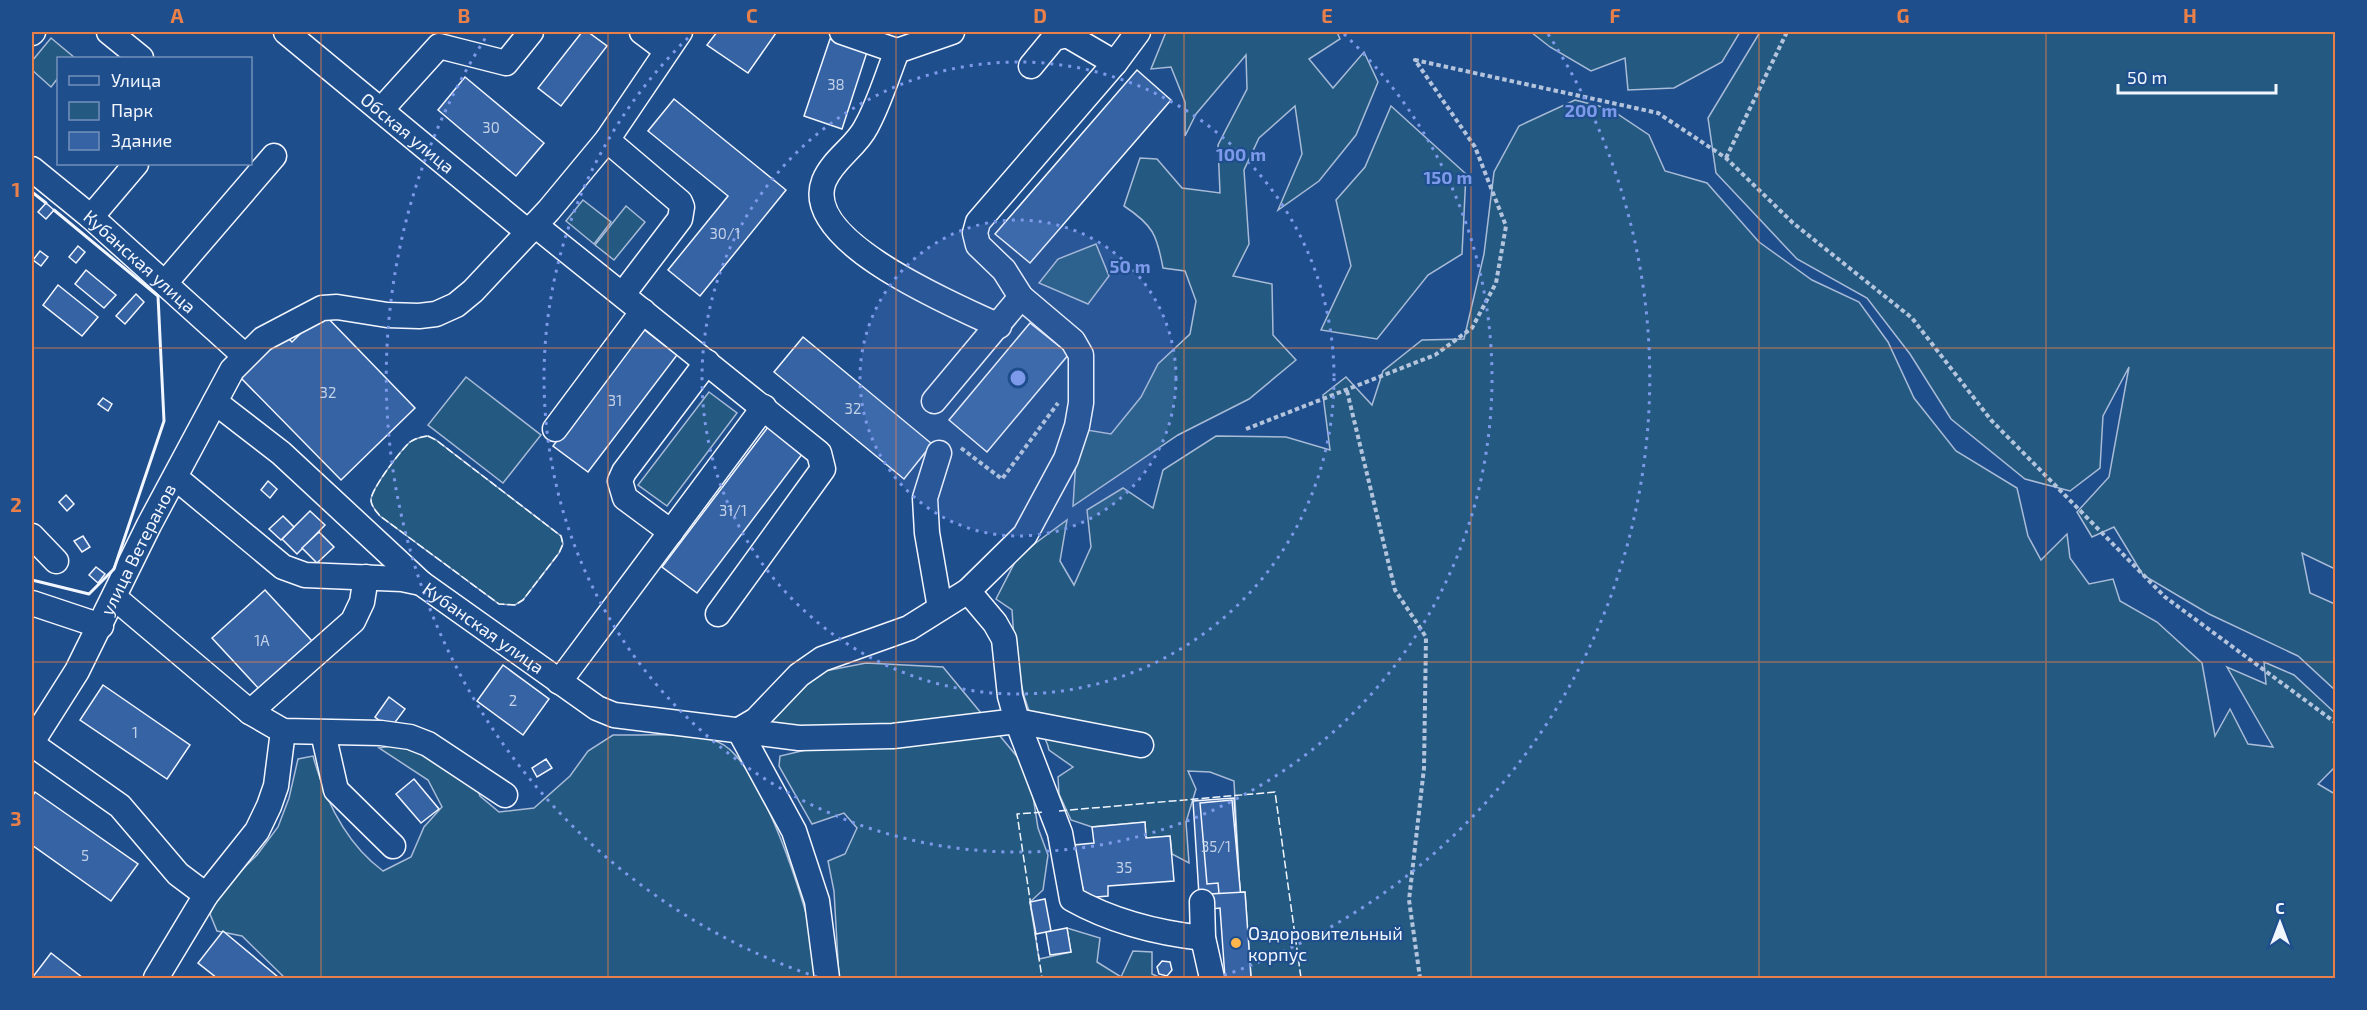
<svg xmlns="http://www.w3.org/2000/svg" width="2367" height="1010" viewBox="0 0 2367 1010" font-family="'Exo 2',sans-serif">
	<style>
		.green { fill: #245a82; stroke: #a8bbd7; stroke-width: 1.5 }
		.building { fill: #3563a3; stroke: #f2f6ff; stroke-width: 1.5 }
		.lines { fill: none; stroke-linecap: round; stroke-linejoin: round }
		.minor-casing { stroke: #f2f6ff; stroke-width: 27 }
		.path { stroke: #b3c4dc; stroke-width: 4; stroke-dasharray: 4.5 3; stroke-linecap: butt }
		.minor { stroke: #1f4e8c; stroke-width: 24 }
		.fence { stroke: #f2f6ff; stroke-width: 1.5; stroke-dasharray: 8 3; stroke-linecap: butt }
		.wall { stroke: #f2f6ff; stroke-width: 3 }
		.grid { fill: none; stroke: #ea8049; stroke-width: 1.5; stroke-opacity: 0.55 }
		.ring { fill: none; stroke: #7d9aea; stroke-width: 3; stroke-dasharray: 3 6 }
		.poi-dot { fill: #ffb74d; stroke: #1f4e8c; stroke-width: 2 }
		.labels { text-anchor: middle; dominant-baseline: central; stroke-width: 4.5; stroke-linejoin: round; paint-order: stroke }
		.number-label { font-size: 15px; fill: #c3d1e8 }
		.street-label { font-size: 18px; fill: #f2f6ff; stroke: #1f4e8c }
		.poi-label { font-size: 18px; fill: #f2f6ff; stroke: #1f4e8c; text-anchor: start }
		.centre { fill: #7d9aea; stroke: #1f4e8c; stroke-width: 3 }
		.ring-label { font-size: 18px; text-anchor: middle; font-weight: bold; fill: #7d9aea; stroke: #1f4e8c; stroke-width: 4.5; stroke-linejoin: round; paint-order: stroke }
		.neatline { fill: none; stroke: #ea8049; stroke-width: 2 }
		.grid-label { font-size: 20px; text-anchor: middle; font-weight: bold; fill: #ea8049 }
	</style>
	<rect width="100%" height="100%" fill="#1f4e8c"/>
	<!-- green -->
	<g class="green">
		<path d="M1166 32H1337L1340 39 1309 59 1333 88 1364 52 1378 82 1356 135 1319 181 1278 210 1302 154 1295 106 1259 138 1244 170 1249 244 1233 276 1272 284 1273 335 1296 360 1249 399 1178 435 1073 506 1076 459 1087 430 1111 434 1141 397 1158 364 1190 334 1196 301 1185 271 1163 268C1157 235 1153 225 1124 206L1140 158 1157 159 1182 188 1220 193 1218 145 1247 89 1246 55 1196 114 1185 136V102L1171 67 1151 69Z"/>
		<polygon points="1531,32 1740,32 1722,62 1674,88 1628,90 1625,58 1591,71 1550,47"/>
		<polygon points="1760,32 2335,32 2335,569 2302,553 2310,593 2335,604 2335,690 2298,656 2209,614 2143,575 2114,527 2092,537 2077,512 2109,477 2129,367 2103,416 2100,468 2070,491 2025,479 1951,419 1910,354 1867,298 1797,259 1716,173 1708,118"/>
		<polygon points="51,38 75,58 58,58 58,78 51,87 32,70 32,61"/>
		<path d="M1575 100 1610 109 1649 135 1665 171 1707 183 1759 242 1812 280 1859 302 1888 342 1914 398 1956 451 2017 488 2028 536 2041 560 2067 534 2070 558 2089 584 2113 579 2120 601 2157 622 2202 663 2215 736 2230 709 2248 744 2273 747 2227 667 2266 684 2264 662 2294 675 2335 713V767L2318 784 2335 794V978H1251L1245 892H1240L1234 781 1210 772 1188 771 1196 789 1186 822 1189 863 1172 854 1170 836 1146 838 1145 822 1092 827 1071 820 1059 794 1058 777 1073 767 1049 750C1046 733 1033 724 1028 708 1017 677 1014 643 1012 610L996 599 1018 556 1067 520 1060 561 1074 585 1091 547 1087 510 1123 488 1153 508 1163 470 1216 436 1286 437 1330 450 1323 395 1346 377 1372 405 1383 371 1422 340 1464 339 1484 254 1494 172 1519 126Z"/>
		<polygon points="1391,106 1466,174 1462,254 1428,275 1377,339 1321,330 1351,266 1336,200 1365,167"/>
		<polygon points="583,200 611,222 594,244 566,221"/>
		<polygon points="626,206 645,222 614,260 595,245"/>
		<polygon points="1096,244 1109,276 1088,304 1039,283 1058,259"/>
		<polygon points="466,377 541,435 503,483 428,425"/>
		<polygon points="709,392 737,413 667,506 638,485"/>
		<path d="M428 436 436 440 561 536 563 544 559 553 523 600 515 605 499 604 380 516C376 511 371 506 371 500 371 489 401 450 410 442 416 438 421 437 428 436Z"/>
		<polygon points="866,663 943,667 1024,765 1032,790 1038,828 1048,855 1043,890 1030,902 1039,959 1071,952 1067,928 1100,938 1097,962 1121,977 1133,951 1152,952 1152,974 1161,978 839,978 834,891 828,861 845,854 857,828 844,813 812,824 779,766 780,756 810,749 770,731 772,715 801,688 825,671"/>
		<path d="M613 735C644 736 690 731 718 742 758 757 800 888 810 928 814 945 815 962 817 978H285L242 936 217 931 210 914 221 890 257 855 278 827 289 798 298 759 313 756C325 800 345 843 383 871L411 857 424 827 442 807 428 780 379 748 404 744 473 777 480 796 499 812 534 808 570 776 588 751Z"/>
	</g>
	<!-- building -->
	<g class="building">
		<polygon points="582,32 588,32 607,46 561,106 538,88"/>
		<polygon points="717,32 773,32 776,33 748,73 707,45"/>
		<polygon points="830,39 867,52 842,129 804,116"/>
		<polygon points="1137,70 1171,100 1030,263 995,234"/>
		<polygon points="465,77 544,143 516,176 438,110"/>
		<polygon points="674,99 786,190 700,296 668,270 728,196 648,131"/>
		<polygon points="46,203 54,210 46,219 38,212"/>
		<polygon points="78,246 85,252 76,263 69,257"/>
		<polygon points="40,251 48,257 41,266 33,260"/>
		<polygon points="86,270 116,295 104,308 75,284"/>
		<polygon points="58,285 98,317 82,336 43,305"/>
		<polygon points="136,294 144,302 125,324 116,316"/>
		<polygon points="322,312 415,408 341,480 240,377 284,334 292,342"/>
		<polygon points="1030,323 1069,354 987,452 949,420"/>
		<polygon points="642,328 677,355 588,472 553,446"/>
		<polygon points="803,337 932,444 904,479 774,372"/>
		<polygon points="103,398 112,404 108,411 98,404"/>
		<polygon points="768,427 803,453 697,593 662,567"/>
		<polygon points="268,481 277,489 270,498 261,490"/>
		<polygon points="66,495 74,504 67,511 59,502"/>
		<polygon points="310,511 325,525 297,554 282,539"/>
		<polygon points="283,516 294,527 281,540 269,529"/>
		<polygon points="319,532 334,547 317,563 302,548"/>
		<polygon points="83,536 90,547 82,552 74,541"/>
		<polygon points="96,567 105,574 98,583 89,575"/>
		<polygon points="265,590 312,641 260,690 212,638"/>
		<polygon points="503,665 549,699 523,735 477,701"/>
		<polygon points="103,685 190,745 167,779 80,720"/>
		<polygon points="389,697 405,709 390,729 375,717"/>
		<polygon points="546,759 552,768 537,777 532,768"/>
		<polygon points="414,779 439,809 421,823 396,794"/>
		<polygon points="35,792 138,864 111,901 32,845 32,797"/>
		<polygon points="1234,798 1240,892 1199,895 1193,801"/>
		<polygon points="1232,800 1247,964 1226,966 1218,883 1207,884 1200,803"/>
		<polygon points="1145,822 1146,838 1170,836 1174,881 1108,886 1108,896 1084,898 1083,888 1077,888 1074,845 1094,843 1092,827"/>
		<polygon points="1245,892 1251,977 1225,978 1220,908 1211,909 1210,894"/>
		<polygon points="1045,899 1051,931 1036,934 1030,902"/>
		<polygon points="1067,928 1071,952 1050,955 1046,932"/>
		<polygon points="223,931 278,977 277,978 217,978 198,963"/>
		<polygon points="51,953 83,978 32,978"/>
		<polygon points="1162,961 1170,962 1172,970 1167,976 1159,974 1157,967"/>
	</g>
	<g class="lines">
		<!-- minor casing -->
		<g class="minor-casing">
			<g id="minor">
				<polyline points="109,32 141,58"/>
				<path id="s1" d="M286 32 528 232"/>
				<polyline points="642,32 666,50"/>
				<polyline points="842,32 897,51"/>
				<path d="M952 32 897 51C887 76 879 104 866 127 856 147 833 159 824 181 800 242 958 307 999 326"/>
				<polyline points="32,33 33,32"/>
				<polyline points="1031,66 1054,38 1067,35 1115,63"/>
				<polyline points="381,110 439,46 506,63 531,32"/>
				<polyline points="607,140 680,202 682,207 680,219 623,294"/>
				<path id="s2" d="M32 169 91 217 245 356"/>
				<polyline points="91,217 136,164"/>
				<polyline points="535,225 819,453 823,469 718,614"/>
				<polyline points="165,283 274,156"/>
				<polyline points="934,401 1021,297"/>
				<polyline points="215,402 281,453 421,583"/>
				<polyline points="555,429 643,311"/>
				<polyline points="939,453 925,498 927,533 940,608"/>
				<path id="s3" d="M176 478 283 567 305 575 402 579 421 583 597 708 614 715 799 738 893 736 1017 721 1141 745"/>
				<polyline points="671,532 625,498 620,481 624,472 707,362"/>
				<polyline points="32,536 56,561"/>
				<path d="M968 591 995 623 1004 639 1010 696 1017 721 1060 833 1072 899C1113 922 1158 933 1203 938"/>
				<polyline points="115,598 250,712 283,731 381,733 410,737 428,744 505,795"/>
				<polyline points="32,603 101,626"/>
				<polyline points="559,682 764,407"/>
				<polyline points="250,712 353,621 362,602 366,577"/>
				<polyline points="739,730 756,720 799,675 822,659 909,628 968,591 1025,535 1066,459 1077,426 1081,403 1081,355 1073,341 1021,297 1004,270 978,245 975,233 978,222 1115,63 1138,32"/>
				<polyline points="739,730 794,831 817,901 827,978"/>
				<polyline points="323,733 336,790 393,846"/>
				<path id="s4" d="M32 742 77 671 149 525 232 370 263 339 322 308 337 307 387 315 419 316 436 314 456 305 473 291 549 210 607 140 680 32"/>
				<polyline points="32,744 120,806 178,874 206,895"/>
				<polyline points="1202,902 1203,938 1212,978"/>
				<polyline points="156,978 206,895 257,831 269,806 276,786 283,731"/>
			</g>
		</g>
		<!-- path -->
		<g class="path">
			<polyline points="1726,158 1787,32"/>
			<polyline points="1347,391 1395,590 1426,637 1424,768 1409,900 1420,978"/>
			<polyline points="1246,429 1435,355 1472,328 1496,283 1506,226 1475,147 1415,60 1658,113 1726,158 1793,223 1912,318 1991,420 2165,597 2336,723"/>
			<polyline points="961,448 1002,479 1058,403"/>
		</g>
		<!-- minor -->
		<use href="#minor" class="minor"/>
		<!-- fence -->
		<g class="fence">
			<path d="M428 436 436 440 561 536 563 544 559 553 523 600 515 605 499 604 380 516C376 511 371 506 371 500 371 489 401 450 410 442 416 438 421 437 428 436Z"/>
			<polyline points="1059,811 1275,792 1301,978"/>
			<polyline points="1031,906 1017,814 1044,812"/>
			<polyline points="1035,932 1042,978"/>
		</g>
		<!-- wall -->
		<g class="wall">
			<polyline points="32,192 46,203"/>
			<polyline points="32,580 89,594 114,569 164,421 158,296 54,210"/>
		</g>
	</g>
	<!-- grid -->
	<path class="grid" d="M321 32V978M608 32V978M896 32V978M1184 32V978M1471 32V978M1759 32V978M2046 32V978M32 348H2336M32 662H2336"/>
	<!-- distance rings -->
	<circle cx="1018" cy="378" r="158" fill="#7d9aea" fill-opacity=".12"/>
	<g class="ring">
		<circle cx="1018" cy="378" r="158"/>
		<circle cx="1018" cy="378" r="316"/>
		<path d="M1344 34A474 474 0 1 1 692 34"/>
		<path d="M817 977A632 632 0 0 1 488 34M1548 34A632 632 0 0 1 1219 977"/>
	</g>
	<!-- markers -->
	<circle class="poi-dot" cx="1236" cy="943" r="6"/>
	<g class="labels">
		<!-- number labels -->
		<g class="number-label">
			<text x="836" y="84">38</text>
			<text x="491" y="127">30</text>
			<text x="725" y="233">30/1</text>
			<text x="328" y="392">32</text>
			<text x="615" y="400">31</text>
			<text x="853" y="408">32</text>
			<text x="733" y="510">31/1</text>
			<text x="262" y="640">1А</text>
			<text x="513" y="700">2</text>
			<text x="135" y="732">1</text>
			<text x="1216" y="846">35/1</text>
			<text x="85" y="855">5</text>
			<text x="1124" y="867">35</text>
		</g>
		<!-- street labels -->
		<g class="street-label">
			<text stroke="none"><textPath href="#s1" startOffset="158">Обская улица</textPath></text>
			<text stroke="none"><textPath href="#s2" startOffset="142">Кубанская улица</textPath></text>
			<text stroke="none"><textPath href="#s4" startOffset="220">улица Ветеранов</textPath></text>
			<text stroke="none"><textPath href="#s3" startOffset="356">Кубанская улица</textPath></text>
		</g>
		<!-- poi labels -->
		<g class="poi-label">
			<text x="1248" y="933">Оздоровительный<tspan x="1248" dy="21">корпус</tspan></text>
		</g>
	</g>
	<circle cx="1018" cy="378" r="9" class="centre"/>
	<g class="ring-label">
		<text x="1591" y="117">200 m</text>
		<text x="1241" y="161">100 m</text>
		<text x="1448" y="184">150 m</text>
		<text x="1130" y="273">50 m</text>
	</g>
	<!-- border -->
	<rect width="2367" height="1010" fill="none" stroke="#1f4e8c" stroke-width="66"/>
	<!-- legend -->
	<rect x="57" y="57" width="195" height="108" fill="#1f4e8c" stroke="#7391ba" stroke-width="1.5"/>
	<rect x="69" y="76" width="30" height="9" fill="#1f4e8c" stroke="#7391ba" stroke-width="1.5"/>
	<text x="111" y="87" font-size="18" fill="#f2f6ff">Улица</text>
	<rect x="69" y="102" width="30" height="18" fill="#245a82" stroke="#7391ba" stroke-width="1.5"/>
	<text x="111" y="117" font-size="18" fill="#f2f6ff">Парк</text>
	<rect x="69" y="132" width="30" height="18" fill="#3563a3" stroke="#7391ba" stroke-width="1.5"/>
	<text x="111" y="147" font-size="18" fill="#f2f6ff">Здание</text>
	<!-- north arrow -->
	<g transform="translate(2280 923)" stroke="#1f4e8c" stroke-width="4.5" paint-order="stroke">
	<path d="M0-4.5L10 22L0 15L-10 22Z" fill="#f2f6ff"/>
	<text y="-9" font-size="16" font-weight="bold" text-anchor="middle" fill="#f2f6ff">С</text>
	</g>
	<!-- scale -->
	<path d="M2118 84v9h158v-9" fill="none" stroke="#f2f6ff" stroke-width="3"/>
	<text x="2127" y="84" font-size="18" fill="#f2f6ff" stroke="#1f4e8c" stroke-width="4.5" paint-order="stroke">50 m</text>
	<rect x="33" y="33" width="2301" height="944" class="neatline"/>
	<g class="grid-label">
		<text x="177" y="23">A</text>
		<text x="464" y="23">B</text>
		<text x="752" y="23">C</text>
		<text x="1040" y="23">D</text>
		<text x="1327" y="23">E</text>
		<text x="1615" y="23">F</text>
		<text x="1903" y="23">G</text>
		<text x="2190" y="23">H</text>
		<text x="16" y="197">1</text>
		<text x="16" y="512">2</text>
		<text x="16" y="826">3</text>
	</g>
</svg>
